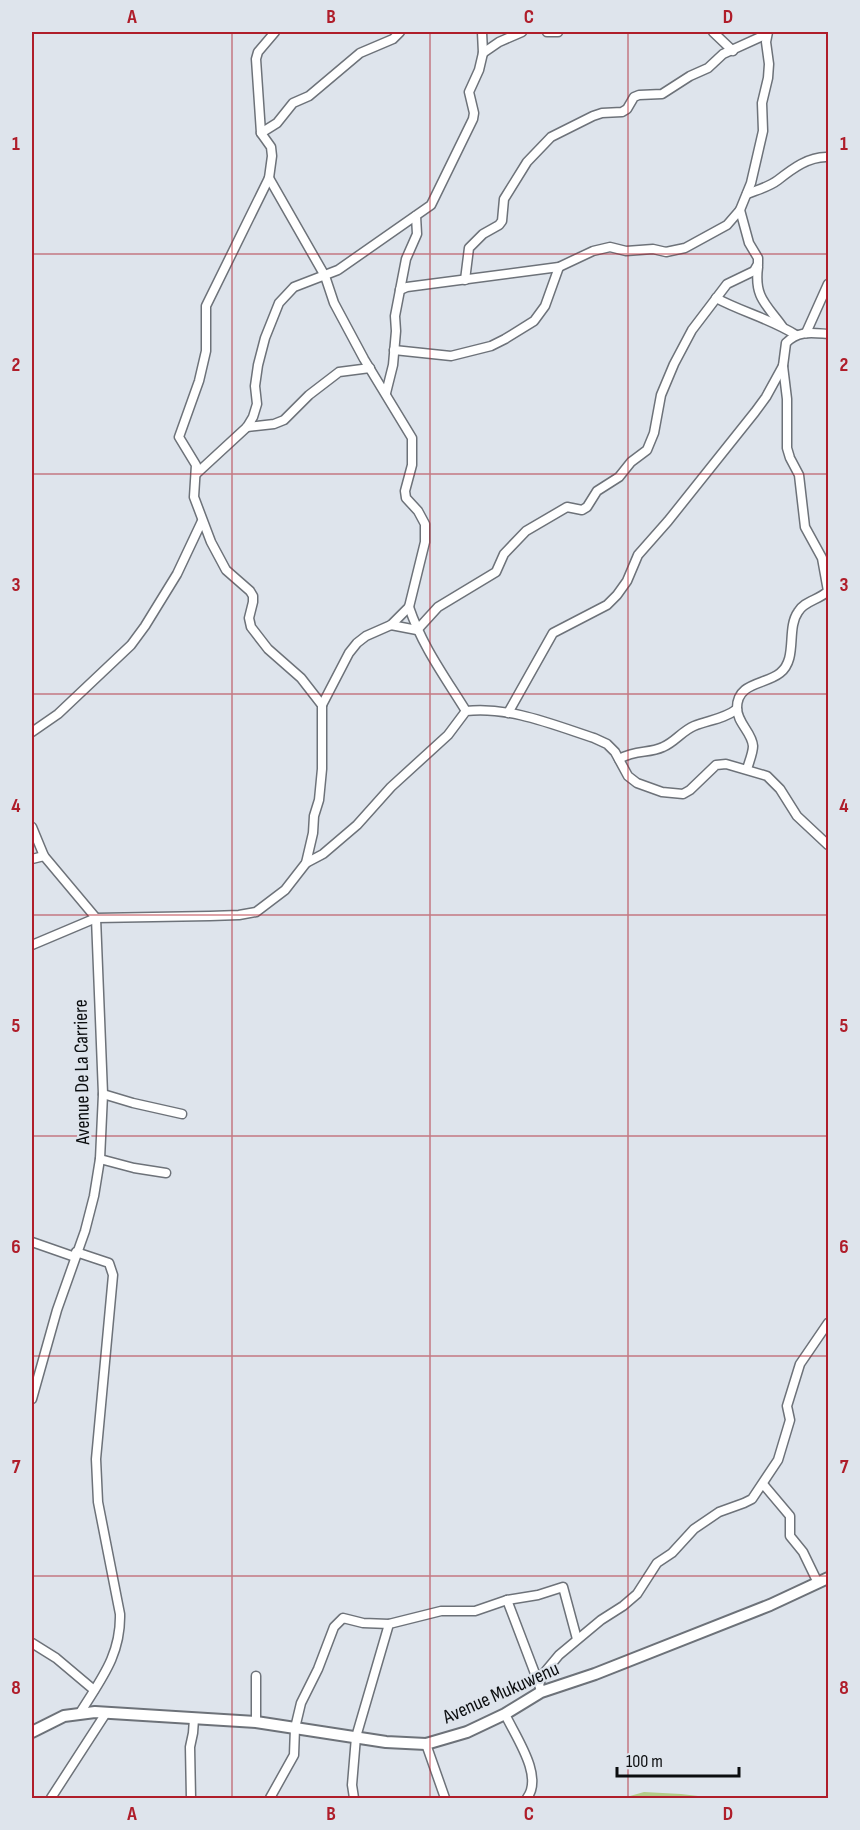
<svg xmlns="http://www.w3.org/2000/svg" width="860" height="1830" viewBox="0 0 860 1830" font-family="'Sofia Sans Condensed',sans-serif">
	<style>
		.green { fill: #b4cd89 }
		.lines { fill: none; stroke-linecap: round; stroke-linejoin: round }
		.minor-casing { stroke: #6d7279; stroke-width: 11 }
		.tertiary-casing { stroke: #6d7279; stroke-width: 14 }
		.minor { stroke: #fff; stroke-width: 8 }
		.tertiary { stroke: #fff; stroke-width: 10 }
		.grid { fill: none; stroke: #af1d2a; stroke-width: 1.5; stroke-opacity: 0.55 }
		.labels { text-anchor: middle; dominant-baseline: central; stroke-width: 4.5; stroke-linejoin: round; paint-order: stroke }
		.street-label { font-size: 20px; fill: #0b0d0f; stroke: #dee4ec }
		.neatline { fill: none; stroke: #af1d2a; stroke-width: 2 }
		.grid-label { font-size: 20px; text-anchor: middle; font-weight: bold; fill: #af1d2a }
	</style>
	<rect width="100%" height="100%" fill="#dee4ec"/>
	<!-- green -->
	<polygon class="green" points="644,1792 681,1794 715,1798 623,1798"/>
	<g class="lines">
		<!-- minor casing -->
		<g class="minor-casing">
			<g id="minor">
				<polyline points="547,32 558,32"/>
				<polyline points="713,32 733,51"/>
				<polyline points="483,53 499,42 522,32"/>
				<polyline points="261,133 277,123 293,103 309,96 360,53 393,39 400,32"/>
				<polyline points="269,178 325,276 334,303 364,359 412,438 412,465 405,491 406,498 418,511 425,524 425,542 409,607 391,625 366,636 357,643 349,653 322,705"/>
				<path d="M747 194C757 190 769 187 778 180 792 169 809 156 828 157"/>
				<path d="M758 267C754 297 766 304 782 326"/>
				<polyline points="465,280 469,248 483,234 499,225 502,221 504,199 527,162 551,137 593,116 602,113 622,112 627,109 634,97 639,95 662,94 690,76 708,68 723,54 767,34"/>
				<polyline points="400,290 407,287 559,267 593,251 610,247 626,251 653,249 666,252 685,248 727,225 740,210"/>
				<path d="M716 298C742 312 771 319 796 335"/>
				<polyline points="806,333 828,284"/>
				<polyline points="394,350 451,356 491,346 505,339 534,321 545,306 559,267"/>
				<polyline points="386,393 393,365 396,331 395,316 406,259 417,234 416,216"/>
				<polyline points="247,427 274,424 284,420 309,395 339,372 370,368"/>
				<polyline points="196,474 247,427 253,417 257,404 255,386 258,365 265,338 279,303 294,287 338,270 431,205 473,119 474,113 469,92 479,70 483,53 482,32"/>
				<path d="M409 607C422 646 445 677 466 711"/>
				<polyline points="391,625 417,630 438,607 496,572 504,554 526,531 567,507 582,510 587,507 597,491 619,477 631,462 647,450 654,433 661,395 674,364 692,330 727,284 754,271 758,264 758,258 749,243 740,210 751,183 763,131 762,103 768,78 769,64 766,42 768,32"/>
				<path d="M508 713 553 633 607 605 617 595 627 581 638 555 668 521 755 412 766 397 783 366 786 343C798 330 813 333 828 334"/>
				<polyline points="32,732 58,714 131,645 145,626 177,574 202,521"/>
				<path d="M619 759C637 749 648 754 663 747 675 742 682 731 694 726 709 720 724 719 737 709"/>
				<path d="M747 769C749 762 753 753 753 746 752 732 737 723 737 708 737 682 765 685 780 673 798 659 786 629 798 612 804 601 819 600 828 591L822 558 805 527 799 475 790 458 787 448V399L783 366"/>
				<polyline points="32,827 44,856 96,918 103,1094 100,1159 94,1196 85,1231 57,1310 32,1399"/>
				<polyline points="32,859 44,856"/>
				<path d="M306 863 323 854 357 825 391 787 448 735 466 711C509 706 554 725 594 738L607 744 615 752 628 776 637 783 662 792 683 794 690 790 716 765 726 764 767 776 780 789 797 816 828 845"/>
				<polyline points="32,945 96,918 210,916 239,915 256,912 285,890 306,863 313,833 314,816 319,800 322,769 322,705 301,678 268,649 251,627 249,618 253,602 253,596 250,591 226,570 211,542 194,497 196,465 179,437 199,381 206,351 206,306 269,178 272,156 271,147 261,133 256,59 258,52 275,32"/>
				<polyline points="103,1094 133,1103 182,1114"/>
				<polyline points="100,1159 134,1168 166,1173"/>
				<polyline points="32,1242 75,1257"/>
				<path d="M76 1252 109 1263 113 1275 96 1459 98 1502 120 1614C121 1655 101 1679 80 1713"/>
				<polyline points="763,1484 790,1516 790,1536 803,1552 818,1583"/>
				<polyline points="507,1600 539,1684"/>
				<polyline points="32,1643 56,1658 94,1690"/>
				<polyline points="256,1676 256,1722"/>
				<polyline points="541,1692 539,1684 544,1673 559,1655 601,1620 623,1606 637,1594 657,1563 672,1553 694,1529 719,1512 744,1503 752,1499 778,1460 790,1420 787,1406 800,1364 828,1323"/>
				<path d="M505 1714C515 1736 544 1776 527 1798"/>
				<polyline points="426,1744 445,1798"/>
				<polyline points="51,1798 106,1713"/>
				<polyline points="191,1798 190,1747 193,1733 194,1719"/>
				<polyline points="270,1798 294,1755 295,1728 301,1703 318,1669 334,1627 343,1618 363,1623 389,1624"/>
				<polyline points="354,1798 352,1785 356,1737 389,1624 441,1611 475,1611 507,1600 538,1595 563,1587 577,1639"/>
			</g>
		</g>
		<!-- tertiary casing -->
		<g class="tertiary-casing">
			<polyline id="tertiary" points="32,1732 64,1716 95,1712 256,1722 386,1742 426,1744 467,1732 505,1714 541,1692 595,1674 770,1605 828,1578"/>
		</g>
		<!-- minor -->
		<use href="#minor" class="minor"/>
		<!-- tertiary -->
		<use href="#tertiary" class="tertiary"/>
	</g>
	<!-- grid -->
	<path class="grid" d="M232 32V1798M430 32V1798M628 32V1798M32 254H828M32 474H828M32 694H828M32 915H828M32 1136H828M32 1356H828M32 1576H828"/>
	<g class="labels">
		<!-- street labels -->
		<g class="street-label">
			<text transform="translate(82 1072) rotate(-91)">Avenue De La Carriere</text>
			<text transform="translate(501 1693) rotate(-24)">Avenue Mukuwenu</text>
		</g>
	</g>
	<!-- border -->
	<rect width="860" height="1830" fill="none" stroke="#dee4ec" stroke-width="66"/>
	<!-- scale -->
	<path d="M617 1767v9h122v-9" fill="none" stroke="#0b0d0f" stroke-width="3"/>
	<text x="626" y="1767" font-size="18" fill="#0b0d0f" stroke="#dee4ec" stroke-width="4.5" paint-order="stroke">100 m</text>
	<rect x="33" y="33" width="794" height="1764" class="neatline"/>
	<g class="grid-label">
		<text x="132" y="23">A</text>
		<text x="331" y="23">B</text>
		<text x="529" y="23">C</text>
		<text x="728" y="23">D</text>
		<text x="16" y="150">1</text>
		<text x="844" y="150">1</text>
		<text x="16" y="371">2</text>
		<text x="844" y="371">2</text>
		<text x="16" y="591">3</text>
		<text x="844" y="591">3</text>
		<text x="16" y="812">4</text>
		<text x="844" y="812">4</text>
		<text x="16" y="1032">5</text>
		<text x="844" y="1032">5</text>
		<text x="16" y="1253">6</text>
		<text x="844" y="1253">6</text>
		<text x="16" y="1473">7</text>
		<text x="844" y="1473">7</text>
		<text x="16" y="1694">8</text>
		<text x="844" y="1694">8</text>
		<text x="132" y="1820">A</text>
		<text x="331" y="1820">B</text>
		<text x="529" y="1820">C</text>
		<text x="728" y="1820">D</text>
	</g>
</svg>
